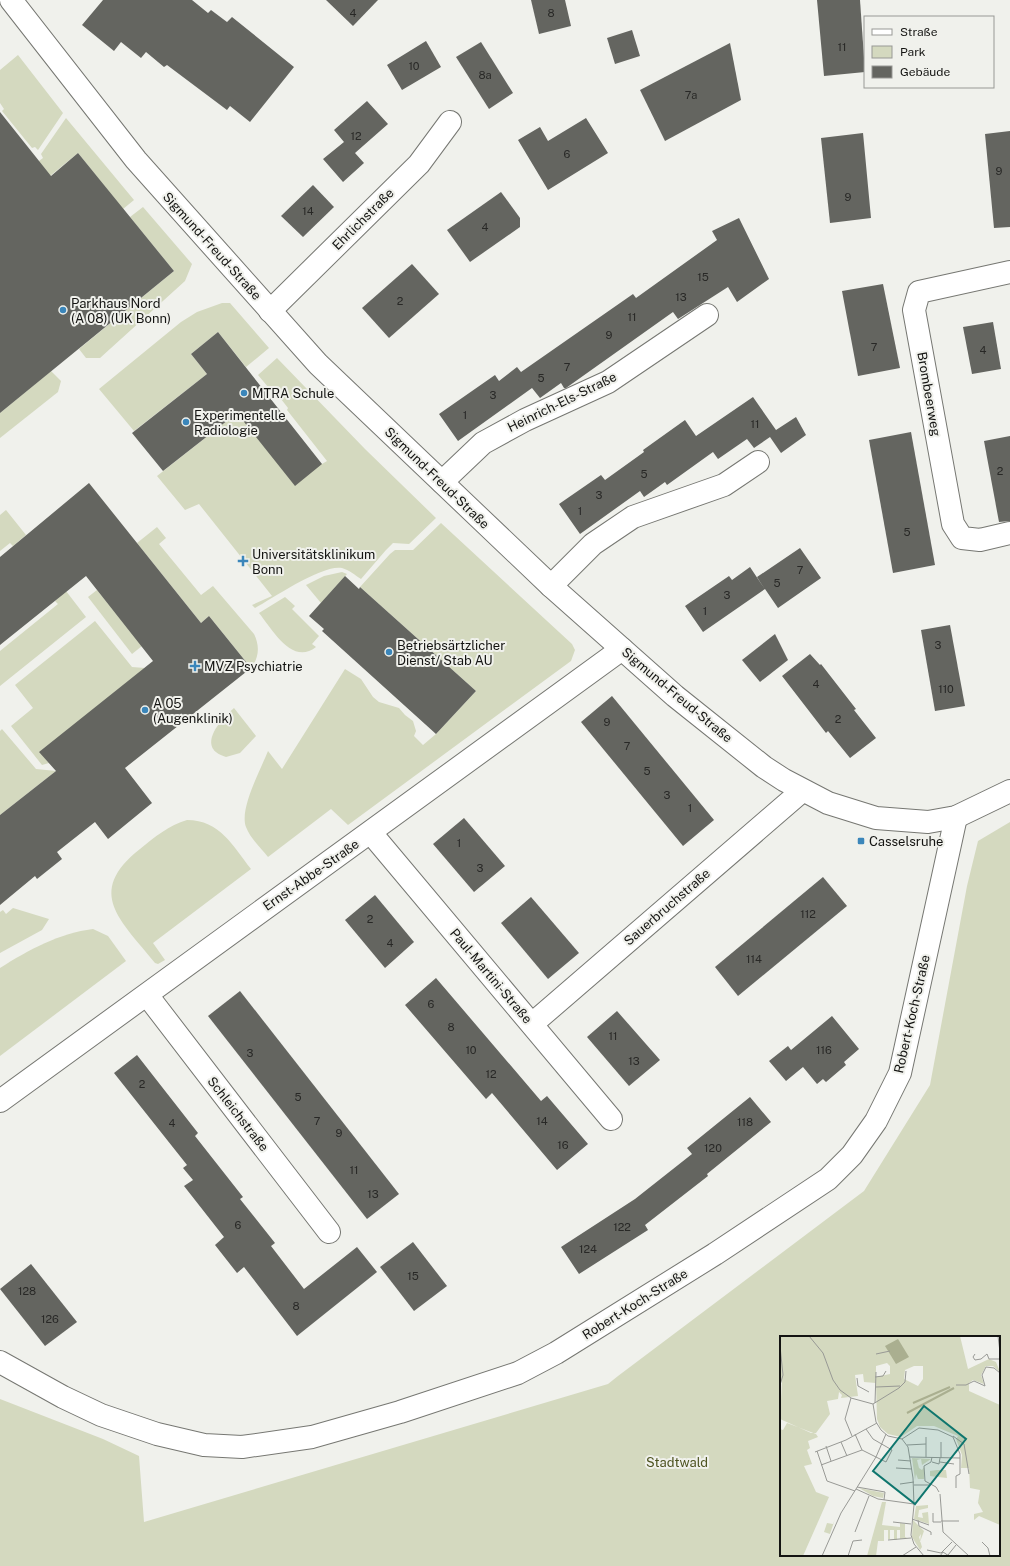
<svg xmlns="http://www.w3.org/2000/svg" width="1010" height="1566" viewBox="0 0 1010 1566" font-family="'Public Sans',sans-serif">
	<style>
		.green { fill: #d4d9bf; fill-rule: evenodd }
		.building { fill: #646560 }
		.lines { fill: none; stroke-linecap: round; stroke-linejoin: round }
		.minor-casing { stroke: #767772; stroke-width: 24 }
		.minor { stroke: #fff; stroke-width: 22 }
		.poi-dot { fill: #3b86ba; stroke: #f0f1ec; stroke-width: 1.5 }
		.labels { text-anchor: middle; dominant-baseline: central; stroke-width: 4; stroke-linejoin: round; paint-order: stroke }
		.number-label { font-size: 11px; fill: #282826 }
		.street-label { font-size: 13px; fill: #141412; stroke: #f0f1ec }
		.poi-label { font-size: 13px; fill: #141412; stroke: #f0f1ec; text-anchor: start }
		.park-label { font-size: 13px; fill: #4e5421; stroke: #f0f1ec }
		.inset-river { fill: none; stroke: #aaaf90; stroke-width: 2 }
		.inset-road { fill: none; stroke: #989995; stroke-width: 1 }
		.view { fill: #0f766e; fill-opacity: 0.15; stroke: #0f766e; stroke-width: 2 }
		.inset-edge { fill: none; stroke: #141412; stroke-width: 2 }
	</style>
	<rect width="100%" height="100%" fill="#f0f1ec"/>
	<!-- green -->
	<g class="green">
		<polygon points="18,55 63,113 38,150 35,147 32,148 2,111 4,109 0,103 0,70"/>
		<polygon points="66,118 134,200 123,209 78,153 0,217 0,190 43,158 41,154"/>
		<polygon points="143,207 192,264 185,281 100,358 86,358 79,349 174,271 130,217"/>
		<polygon points="222,303 230,303 269,348 246,367 218,332 191,354 207,374 134,431 99,389 181,322 197,312"/>
		<path d="M277 358 365 449 436 518 409 544 393 543 386 550 361 579C355 575 349 570 342 568 323 564 273 598 255 608L252 605 272 596 199 504 185 510 157 476 237 413 322 464 327 461 287 410 288 408 281 399 279 400 258 375Z"/>
		<polygon points="51,371 61,381 58,392 0,438 0,413"/>
		<polygon points="6,510 26,535 13,546 10,543 0,551 0,515"/>
		<path d="M441 523 572 644 575 650 571 661 348 825 331 809 268 857C261 848 250 838 246 827 239 809 261 769 268 751L282 769 345 669 361 679 373 697 379 702 399 708 405 715 413 721 416 731 414 736 423 745 436 734 476 691 360 587 390 554 395 550H413Z"/>
		<path d="M157 527 166 538 159 544 201 595 213 586 254 634C260 646 259 658 251 668L209 616 201 623 137 543Z"/>
		<polygon points="342,572 347,574 321,603 306,585 324,576"/>
		<polygon points="97,590 142,646 132,654 88,597"/>
		<polygon points="66,591 86,617 0,686 0,651 58,604 55,601"/>
		<path d="M285 597 295 606 292 609 319 636 312 644 316 647C292 666 272 629 259 613Z"/>
		<polygon points="95,621 132,667 145,668 40,752 49,763 42,765 11,726 33,708 15,685"/>
		<path d="M234 708 256 736 240 753 226 757C195 748 220 720 234 708Z"/>
		<polygon points="2,729 36,769 56,771 0,815 0,731"/>
		<path d="M187 820C220 820 233 846 251 869L153 943 165 960 158 964 155 963C122 921 84 893 140 849 155 837 169 825 187 820Z"/>
		<path d="M1010 822V1566H0V1399L103 1439 139 1456 144 1522 608 1384 618 1376 864 1191 930 1085 967 886 978 841ZM781 1337H999V1555H781Z"/>
		<polygon points="13,908 49,919 42,930 0,953 0,912 3,910 6,914"/>
		<path d="M93 929 108 936 126 961 0 1056V968C28 950 60 933 93 929Z"/>
	</g>
	<!-- building -->
	<g class="building">
		<polygon points="103,0 192,0 208,13 211,10 227,22 232,17 294,67 250,122 230,106 227,110 167,65 164,67 146,52 141,58 121,42 114,51 82,25"/>
		<polygon points="326,0 378,0 353,26"/>
		<polygon points="531,0 565,0 571,26 539,34"/>
		<polygon points="817,0 860,0 865,72 824,76"/>
		<polygon points="632,30 640,56 615,64 607,38"/>
		<polygon points="426,41 441,67 402,90 387,65"/>
		<polygon points="481,42 513,93 489,109 456,57"/>
		<polygon points="730,43 741,100 665,141 640,90"/>
		<polygon points="367,101 388,124 355,153 364,163 343,182 323,159 344,142 334,130"/>
		<polygon points="0,112 51,176 78,153 174,271 0,413"/>
		<polygon points="586,118 608,153 548,190 518,140 540,127 548,141"/>
		<polygon points="1010,131 1010,227 994,228 985,134"/>
		<polygon points="863,133 871,218 830,223 821,138"/>
		<polygon points="313,185 334,207 303,237 281,216"/>
		<polygon points="501,192 520,218 520,227 470,262 447,230"/>
		<polygon points="739,218 769,279 737,302 728,287 678,319 673,312 566,388 564,388 561,383 540,398 532,388 458,441 439,414 495,375 499,381 517,367 521,372 633,294 636,298 717,240 712,231"/>
		<polygon points="412,264 439,294 389,338 362,308"/>
		<polygon points="883,284 900,368 858,376 842,291"/>
		<polygon points="993,322 1001,369 972,374 963,327"/>
		<polygon points="218,332 322,464 295,486 237,413 163,471 132,433 207,374 191,354"/>
		<polygon points="753,397 776,430 796,417 806,435 781,453 770,437 754,448 747,439 718,459 713,452 667,485 665,482 644,497 640,491 580,534 559,504 601,475 605,480 644,452 643,450 685,420 696,436"/>
		<polygon points="911,432 935,565 893,573 869,440"/>
		<polygon points="1010,436 1010,521 999,522 984,441"/>
		<polygon points="89,483 201,623 209,616 251,668 125,768 152,803 108,839 95,822 57,852 62,859 37,879 35,876 0,905 0,815 56,771 39,752 153,661 86,576 0,645 0,557"/>
		<polygon points="800,548 821,578 778,608 765,589 703,632 685,606 729,576 732,580 750,567 764,588 757,577"/>
		<polygon points="345,576 359,589 360,587 476,691 436,734 322,631 324,629 309,616"/>
		<polygon points="950,625 965,706 935,711 921,630"/>
		<polygon points="775,634 788,660 760,682 742,660"/>
		<polygon points="810,654 820,665 821,664 856,709 854,710 876,738 850,758 828,731 826,733 782,676"/>
		<polygon points="612,696 714,820 683,846 581,722"/>
		<polygon points="464,818 505,866 474,892 433,844"/>
		<polygon points="823,877 847,906 738,996 715,967"/>
		<polygon points="375,895 414,942 385,968 345,920"/>
		<polygon points="531,897 579,953 548,979 501,923"/>
		<polygon points="436,978 541,1101 547,1096 588,1144 557,1170 492,1093 486,1099 405,1005"/>
		<polygon points="240,991 399,1194 367,1219 208,1016"/>
		<polygon points="617,1011 660,1060 629,1086 587,1037"/>
		<polygon points="832,1016 859,1049 844,1062 846,1065 826,1082 823,1079 817,1084 803,1067 786,1081 769,1061 788,1046 791,1050"/>
		<polygon points="137,1055 198,1133 195,1136 243,1197 240,1199 275,1243 271,1246 304,1289 357,1247 377,1272 297,1336 244,1267 237,1273 215,1245 224,1237 184,1186 193,1180 183,1168 187,1165 114,1073"/>
		<polygon points="750,1097 771,1122 707,1174 708,1176 645,1225 648,1230 579,1274 561,1247 635,1199 692,1154 687,1148"/>
		<polygon points="413,1242 447,1286 414,1311 380,1267"/>
		<polygon points="31,1264 77,1322 45,1346 0,1289"/>
	</g>
	<g class="lines">
		<!-- minor casing -->
		<g class="minor-casing">
			<g id="minor">
				<polyline points="11,0 136,160 318,364 551,586 675,696 764,767 784,780 828,803 876,818 928,822 956,817 1010,791"/>
				<polyline points="1010,272 919,292 914,310 953,524 962,538 980,540 1010,533"/>
				<polyline points="270,311 419,164 450,122"/>
				<polyline points="442,482 483,443 525,420 608,382 707,315"/>
				<polyline points="551,586 593,544 633,517 724,485 758,462"/>
				<polyline points="371,833 611,1119"/>
				<polyline points="147,995 329,1232"/>
				<polyline points="532,1024 802,791"/>
				<polyline points="0,1101 622,649"/>
				<polyline points="0,1362 63,1397 101,1415 157,1434 204,1445 242,1447 312,1437 400,1412 518,1373 556,1353 715,1254 828,1179 852,1155 876,1121 900,1073 956,817"/>
			</g>
		</g>
		<!-- minor -->
		<use href="#minor" class="minor"/>
	</g>
	<!-- markers -->
	<g class="poi-dot">
		<circle cx="63" cy="310" r="4"/>
		<circle cx="244" cy="393" r="4"/>
		<circle cx="186" cy="422" r="4"/>
		<path d="M241 555h4v4h4v4h-4v4h-4v-4h-4v-4h4z"/>
		<circle cx="389" cy="652" r="4"/>
		<path d="M193 660h4v4h4v4h-4v4h-4v-4h-4v-4h4z"/>
		<circle cx="145" cy="710" r="4"/>
		<rect x="857" y="837" width="8" height="8" rx="2"/>
	</g>
	<g class="labels">
		<!-- number labels -->
		<g class="number-label">
			<text x="353" y="13">4</text>
			<text x="551" y="13">8</text>
			<text x="842" y="47">11</text>
			<text x="414" y="66">10</text>
			<text x="485" y="75">8a</text>
			<text x="691" y="95">7a</text>
			<text x="356" y="136">12</text>
			<text x="567" y="154">6</text>
			<text x="999" y="171">9</text>
			<text x="848" y="197">9</text>
			<text x="308" y="211">14</text>
			<text x="485" y="227">4</text>
			<text x="703" y="277">15</text>
			<text x="681" y="297">13</text>
			<text x="400" y="301">2</text>
			<text x="632" y="317">11</text>
			<text x="609" y="335">9</text>
			<text x="874" y="347">7</text>
			<text x="983" y="350">4</text>
			<text x="567" y="367">7</text>
			<text x="541" y="378">5</text>
			<text x="493" y="395">3</text>
			<text x="465" y="415">1</text>
			<text x="755" y="424">11</text>
			<text x="1000" y="471">2</text>
			<text x="644" y="474">5</text>
			<text x="599" y="495">3</text>
			<text x="580" y="511">1</text>
			<text x="907" y="532">5</text>
			<text x="800" y="570">7</text>
			<text x="777" y="583">5</text>
			<text x="727" y="595">3</text>
			<text x="705" y="611">1</text>
			<text x="938" y="645">3</text>
			<text x="816" y="684">4</text>
			<text x="946" y="689">110</text>
			<text x="838" y="719">2</text>
			<text x="607" y="722">9</text>
			<text x="627" y="746">7</text>
			<text x="647" y="771">5</text>
			<text x="667" y="795">3</text>
			<text x="690" y="808">1</text>
			<text x="459" y="843">1</text>
			<text x="480" y="868">3</text>
			<text x="808" y="914">112</text>
			<text x="370" y="919">2</text>
			<text x="390" y="943">4</text>
			<text x="754" y="959">114</text>
			<text x="431" y="1004">6</text>
			<text x="451" y="1027">8</text>
			<text x="613" y="1036">11</text>
			<text x="471" y="1050">10</text>
			<text x="824" y="1050">116</text>
			<text x="250" y="1053">3</text>
			<text x="634" y="1061">13</text>
			<text x="491" y="1074">12</text>
			<text x="142" y="1084">2</text>
			<text x="298" y="1097">5</text>
			<text x="317" y="1121">7</text>
			<text x="542" y="1121">14</text>
			<text x="745" y="1122">118</text>
			<text x="172" y="1123">4</text>
			<text x="339" y="1133">9</text>
			<text x="563" y="1145">16</text>
			<text x="713" y="1148">120</text>
			<text x="354" y="1170">11</text>
			<text x="373" y="1194">13</text>
			<text x="238" y="1225">6</text>
			<text x="622" y="1227">122</text>
			<text x="588" y="1249">124</text>
			<text x="413" y="1276">15</text>
			<text x="27" y="1291">128</text>
			<text x="296" y="1306">8</text>
			<text x="50" y="1319">126</text>
		</g>
		<!-- street labels -->
		<g class="street-label">
			<text transform="translate(363 219) rotate(-45)">Ehrlichstraße</text>
			<text transform="translate(212 246) rotate(48)">Sigmund-Freud-Straße</text>
			<text transform="translate(929 394) rotate(80)">Brombeerweg</text>
			<text transform="translate(562 402) rotate(-26)">Heinrich-Els-Straße</text>
			<text transform="translate(437 478) rotate(44)">Sigmund-Freud-Straße</text>
			<text transform="translate(677 695) rotate(40)">Sigmund-Freud-Straße</text>
			<text transform="translate(311 875) rotate(-35)">Ernst-Abbe-Straße</text>
			<text transform="translate(667 907) rotate(-41)">Sauerbruchstraße</text>
			<text transform="translate(491 976) rotate(50)">Paul-Martini-Straße</text>
			<text transform="translate(912 1014) rotate(-77)">Robert-Koch-Straße</text>
			<text transform="translate(238 1114) rotate(52)">Schleichstraße</text>
			<text transform="translate(635 1304) rotate(-32)">Robert-Koch-Straße</text>
		</g>
		<!-- poi labels -->
		<g class="poi-label">
			<text x="71" y="303">Parkhaus Nord<tspan x="71" dy="15">(A 08) (UK Bonn)</tspan></text>
			<text x="252" y="393">MTRA Schule</text>
			<text x="194" y="415">Experimentelle<tspan x="194" dy="15">Radiologie</tspan></text>
			<text x="252" y="554">Universitätsklinikum<tspan x="252" dy="15">Bonn</tspan></text>
			<text x="397" y="645">Betriebsärtzlicher<tspan x="397" dy="15">Dienst/ Stab AU</tspan></text>
			<text x="204" y="666">MVZ Psychiatrie</text>
			<text x="153" y="703">A 05<tspan x="153" dy="15">(Augenklinik)</tspan></text>
			<text x="869" y="841">Casselsruhe</text>
		</g>
		<!-- park labels -->
		<g class="park-label">
			<text x="677" y="1462">Stadtwald</text>
		</g>
	</g>
	<!-- overview -->
	<g transform="translate(780 1336)">
		<rect width="220" height="220" fill="#f0f1ec"/>
		<path d="M0 0H180L188 33 209 23 216 26 220 36 213 30H206L201 39 204 48 193 44 189 47V55L220 69V189L199 180 194 184V178L203 176 198 167 200 154 190 152 189 132H181L182 119 176 103 178 100 154 90H137L121 101 108 98 100 91 97 83 96 47 84 46 83 38 75 39 78 60 61 62 62 59 59 56 58 63 47 65 50 78 36 97H31L0 83 2 44 0 49ZM107 27 110 30V38L96 41V30ZM134 30H143V43L138 50 124 43 125 34ZM7 87 36 98 38 101 28 105 30 112 27 114 32 128 24 130 36 156 49 161 23 220H0V93L3 94ZM132 122 151 123 142 129 141 123 137 124 139 132 142 134 144 131V143H138L136 138 135 144ZM157 134H166L167 142 158 141V137L157 141 150 140V135ZM79 152 104 157 103 162 93 160ZM102 166H106L102 189 120 191V187L125 188V201L127 202 120 203V194H117V204H114V194H110V203H108V194H104V205H98L96 220H87ZM148 169V172L139 174 138 181 143 182 142 177 148 176 149 188 134 183 136 170ZM55 183 50 198 44 196 47 187 53 188ZM133 184 144 195 140 206 141 198 139 201 142 211 140 214 132 201Z" fill="#d4d9bf" fill-rule="evenodd"/>
		<path d="M118 3 129 21 116 28 105 10Z" fill="#aaaf90"/>
		<path class="inset-river" d="M133 67 170 51M127 77 174 52"/>
		<path class="inset-road" d="M29 0 43 17 53 44 60 54 71 62 93 68 96 86 101 94 108 100 122 103M218 0 220 16M0 10 3 39 0 49M96 18 110 15M195 18 193 21 195 24 201 23 207 18 209 23H220M95 41 103 40 106 35M77 42 78 50 89 56M176 49H186L194 45 205 50 202 39 206 31 214 32 220 37M96 51 120 50M71 62 65 83 72 100M95 67 96 36M93 68 119 52 125 46 126 35M75 98 82 114 106 126 112 114 93 103 86 93M173 100 184 108 189 138M146 101V121M122 103 128 111 133 142 134 169 131 199 134 208 144 220M122 103 139 92 158 94 173 101 180 118V138L176 140V152M61 106 67 120M127 109 146 108M46 110 51 125M37 115 47 145 75 155M35 116 66 104 97 87M130 121 180 122M152 121 151 126 144 130 145 145 156 151 159 156M161 122V106M118 124 131 125M152 126 159 128 160 122M160 126 174 128M41 129 82 114M116 132 132 133M120 148 134 146M134 149H149M77 151 105 156 104 164M76 153 98 163 134 168M160 158 163 196 189 220M153 177V186H161M132 183 149 189M138 184 139 190 151 196V199M161 185H179M113 186 131 188M75 196 89 160M108 204 131 202M202 206 208 212 210 220M147 214 161 217 172 206M168 219 176 209M42 220 61 177 96 121 106 98M68 220 73 205 82 204M122 220 136 211M160 220 163 216 169 220"/>
		<path class="view" d="M144 70 186 103 135 168 93 135Z"/>
		<rect width="220" height="220" class="inset-edge"/>
	</g>
	<!-- legend -->
	<rect x="864" y="16" width="130" height="72" fill="#f0f1ec" stroke="#989995"/>
	<rect x="872" y="29" width="20" height="6" fill="#ffffff" stroke="#989995"/>
	<text x="900" y="36" font-size="12" fill="#141412">Straße</text>
	<rect x="872" y="46" width="20" height="12" fill="#d4d9bf" stroke="#989995"/>
	<text x="900" y="56" font-size="12" fill="#141412">Park</text>
	<rect x="872" y="66" width="20" height="12" fill="#646560" stroke="#989995"/>
	<text x="900" y="76" font-size="12" fill="#141412">Gebäude</text>
</svg>
